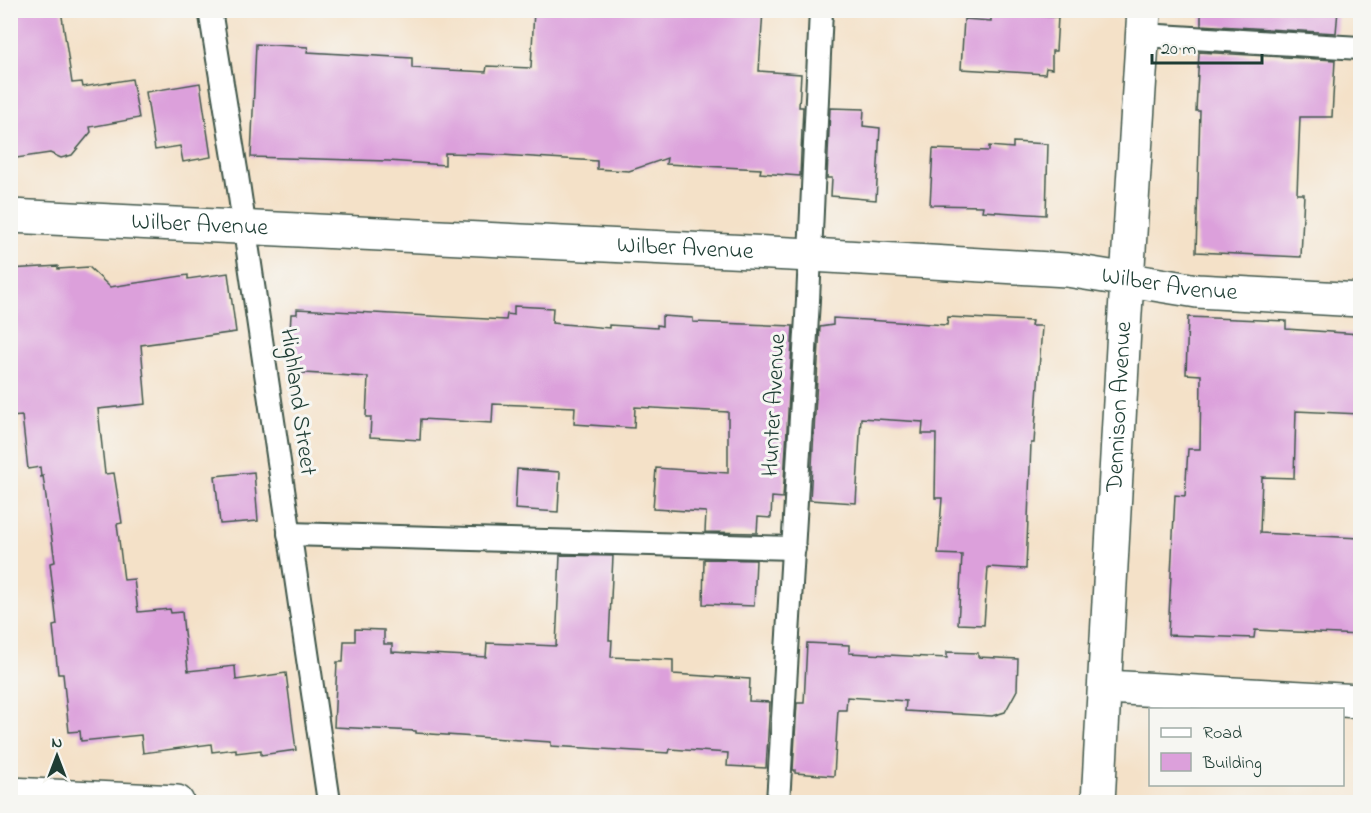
<svg xmlns="http://www.w3.org/2000/svg" width="1371" height="813" viewBox="0 0 1371 813" font-family="'Indie Flower',sans-serif">
	<style>
		.building { fill: #dca0db }
		.lines { fill: none; stroke-linecap: round; stroke-linejoin: round }
		.service-casing { stroke: #3f564a; stroke-width: 26 }
		.minor-casing { stroke: #3f564a; stroke-width: 36 }
		.service { stroke: #fff; stroke-width: 22 }
		.minor { stroke: #fff; stroke-width: 33 }
		.labels { text-anchor: middle; dominant-baseline: central; stroke-width: 6; stroke-linejoin: round; paint-order: stroke }
		.street-label { font-size: 24px; fill: #1f3d34; stroke: #f6f6f2 }
	</style>
	<rect width="100%" height="100%" fill="#f6f6f2"/>
	<filter id="ink" filterUnits="userSpaceOnUse"><feTurbulence type="fractalNoise" baseFrequency=".0167" numOctaves="2"/><feDisplacementMap in="SourceGraphic" scale="12" xChannelSelector="R" yChannelSelector="G"/><feConvolveMatrix kernelMatrix="1 2 1 2 8 2 1 2 1" color-interpolation-filters="sRGB"/></filter>
	<filter id="wash" filterUnits="userSpaceOnUse"><feTurbulence type="fractalNoise" baseFrequency=".008" numOctaves="4" result="noise"/><feDisplacementMap in="SourceGraphic" scale="24" xChannelSelector="R" yChannelSelector="G"/><feGaussianBlur stdDeviation="1.35" result="paint"/><feColorMatrix in="noise" values="0 0 0 0 0 0 0 0 0 0 0 0 0 0 0 0 0 1.4 0 .05"/><feComposite in="paint" operator="in"/></filter>
	<g filter="url(#wash)">
		<rect width="100%" height="100%" fill="#f4e1c8"/>
		<g id="blocks">
			<!-- building -->
			<g class="building">
				<polygon points="10,10 61,10 72,83 82,82 83,87 132,79 139,118 90,127 91,132 72,155 61,158 50,153 10,159"/>
				<polygon points="534,10 763,10 759,71 801,74 799,107 803,107 800,176 760,173 761,169 666,164 667,158 629,171 597,169 597,161 486,154 445,153 445,165 388,161 251,157 256,44 308,47 307,52 412,58 412,68 486,72 487,66 531,68"/>
				<polygon points="1201,10 1338,10 1336,33 1201,25"/>
				<polygon points="991,14 1058,17 1056,51 1052,51 1052,69 1046,68 1045,74 961,69 964,19 991,21"/>
				<polygon points="1199,52 1335,60 1332,117 1300,117 1297,194 1304,194 1301,257 1196,252 1200,111 1196,111"/>
				<polygon points="200,83 211,157 183,162 180,146 155,150 146,92"/>
				<polygon points="830,108 864,109 863,126 880,128 876,200 831,196 832,178 827,178"/>
				<polygon points="1013,142 1048,144 1046,215 982,211 983,206 930,205 933,149 989,151 989,146 1013,148"/>
				<polygon points="58,266 58,269 89,267 110,287 188,275 188,279 228,273 236,332 141,345 146,404 98,409 105,474 114,473 122,523 117,524 124,580 134,579 138,612 170,609 171,613 182,612 188,671 235,666 236,680 286,673 296,750 261,755 261,750 236,753 236,749 212,752 211,744 143,753 141,735 81,741 80,731 69,732 63,674 58,674 53,626 57,625 50,563 55,562 43,476 41,477 40,467 28,469 22,416 10,417 10,269"/>
				<polygon points="514,306 553,308 552,323 609,328 609,325 657,328 657,325 662,326 662,316 693,318 693,322 793,326 783,498 772,497 771,518 758,517 757,533 705,532 706,512 653,509 656,468 728,473 728,412 635,407 634,428 574,424 575,407 493,404 492,423 421,419 420,440 370,437 371,417 366,417 368,377 288,372 291,314 297,314 297,309 506,320 507,314 514,315"/>
				<polygon points="948,317 1032,321 1031,326 1042,326 1034,443 1031,443 1026,569 988,567 984,625 958,624 962,555 938,554 942,498 935,498 936,434 922,434 923,422 861,418 856,503 810,500 820,327 833,325 833,318 947,325"/>
				<polygon points="1188,317 1286,321 1286,329 1360,334 1360,414 1296,411 1294,478 1262,477 1260,533 1360,538 1360,635 1255,630 1254,638 1168,635 1175,495 1185,496 1188,449 1200,449 1201,375 1186,374"/>
				<polygon points="517,469 560,472 558,512 515,509"/>
				<polygon points="254,472 258,521 220,524 215,476"/>
				<polygon points="560,555 613,556 609,640 612,640 611,657 673,660 673,674 750,679 749,701 770,702 766,768 727,766 728,753 670,749 669,753 551,746 551,742 416,733 416,731 334,727 337,662 343,662 344,641 355,641 355,629 384,630 384,644 392,644 392,652 486,657 487,643 556,646"/>
				<polygon points="704,559 756,560 754,606 703,604"/>
				<polygon points="807,643 849,645 849,653 947,658 947,652 978,653 978,657 1018,659 1017,690 1005,712 992,716 905,711 906,701 847,697 846,710 838,710 834,776 795,773 795,770 793,770 797,703 804,703"/>
			</g>
		</g>
	</g>
	<g filter="url(#ink)">
		<use href="#blocks" fill-opacity="0" stroke="#3f564a" stroke-width="1.5"/>
		<g class="lines">
			<!-- service casing -->
			<g class="service-casing">
				<g id="service">
					<polyline points="210,10 237,176 329,802"/>
					<polyline points="1143,35 1360,48"/>
					<polyline points="289,534 794,548"/>
					<polyline points="778,802 808,300 821,10"/>
				</g>
			</g>
			<!-- minor casing -->
			<g class="minor-casing">
				<g id="minor">
					<path id="s1" d="M10 216 811 255 1067 270 1197 291 1360 300"/>
					<polyline points="1106,687 1360,701"/>
					<polyline points="10,794 177,802"/>
					<path id="s2" d="M1098 802 1124 329 1144 10"/>
				</g>
			</g>
			<!-- service -->
			<use href="#service" class="service"/>
			<!-- minor -->
			<use href="#minor" class="minor"/>
		</g>
	</g>
	<g class="labels">
		<!-- street labels -->
		<g class="street-label">
			<text stroke="none"><textPath href="#s1" startOffset="190">Wilber Avenue</textPath></text>
			<text stroke="none"><textPath href="#s1" startOffset="676">Wilber Avenue</textPath></text>
			<text stroke="none"><textPath href="#s1" startOffset="1162">Wilber Avenue</textPath></text>
			<text transform="translate(297 402) rotate(82)">Highland Street</text>
			<text transform="translate(775 405) rotate(-87)">Hunter Avenue</text>
			<text stroke="none"><textPath href="#s2" startOffset="396">Dennison Avenue</textPath></text>
		</g>
	</g>
	<!-- margin -->
	<rect width="1371" height="813" fill="none" stroke="#f6f6f2" stroke-width="36"/>
	<!-- legend -->
	<rect x="1149" y="708" width="195" height="78" fill="#f6f6f2" stroke="#a0aca6" stroke-width="1.5"/>
	<rect x="1161" y="728" width="30" height="9" fill="#ffffff" stroke="#a0aca6" stroke-width="1.5"/>
	<text x="1203" y="738" font-size="18" fill="#1f3d34">Road</text>
	<rect x="1161" y="753" width="30" height="18" fill="#dca0db" stroke="#a0aca6" stroke-width="1.5"/>
	<text x="1203" y="768" font-size="18" fill="#1f3d34">Building</text>
	<!-- north arrow -->
	<g transform="translate(57 756)" stroke="#f6f6f2" stroke-width="4.5" paint-order="stroke">
	<path d="M0-4.5L10 22L0 15L-10 22Z" fill="#1f3d34"/>
	<text y="-9" font-size="16" font-weight="bold" text-anchor="middle" fill="#1f3d34">N</text>
	</g>
	<!-- scale -->
	<path d="M1152 54v9h110v-9" fill="none" stroke="#1f3d34" stroke-width="3"/>
	<text x="1161" y="54" font-size="18" fill="#1f3d34" stroke="#f6f6f2" stroke-width="4.5" paint-order="stroke">20 m</text>
</svg>
